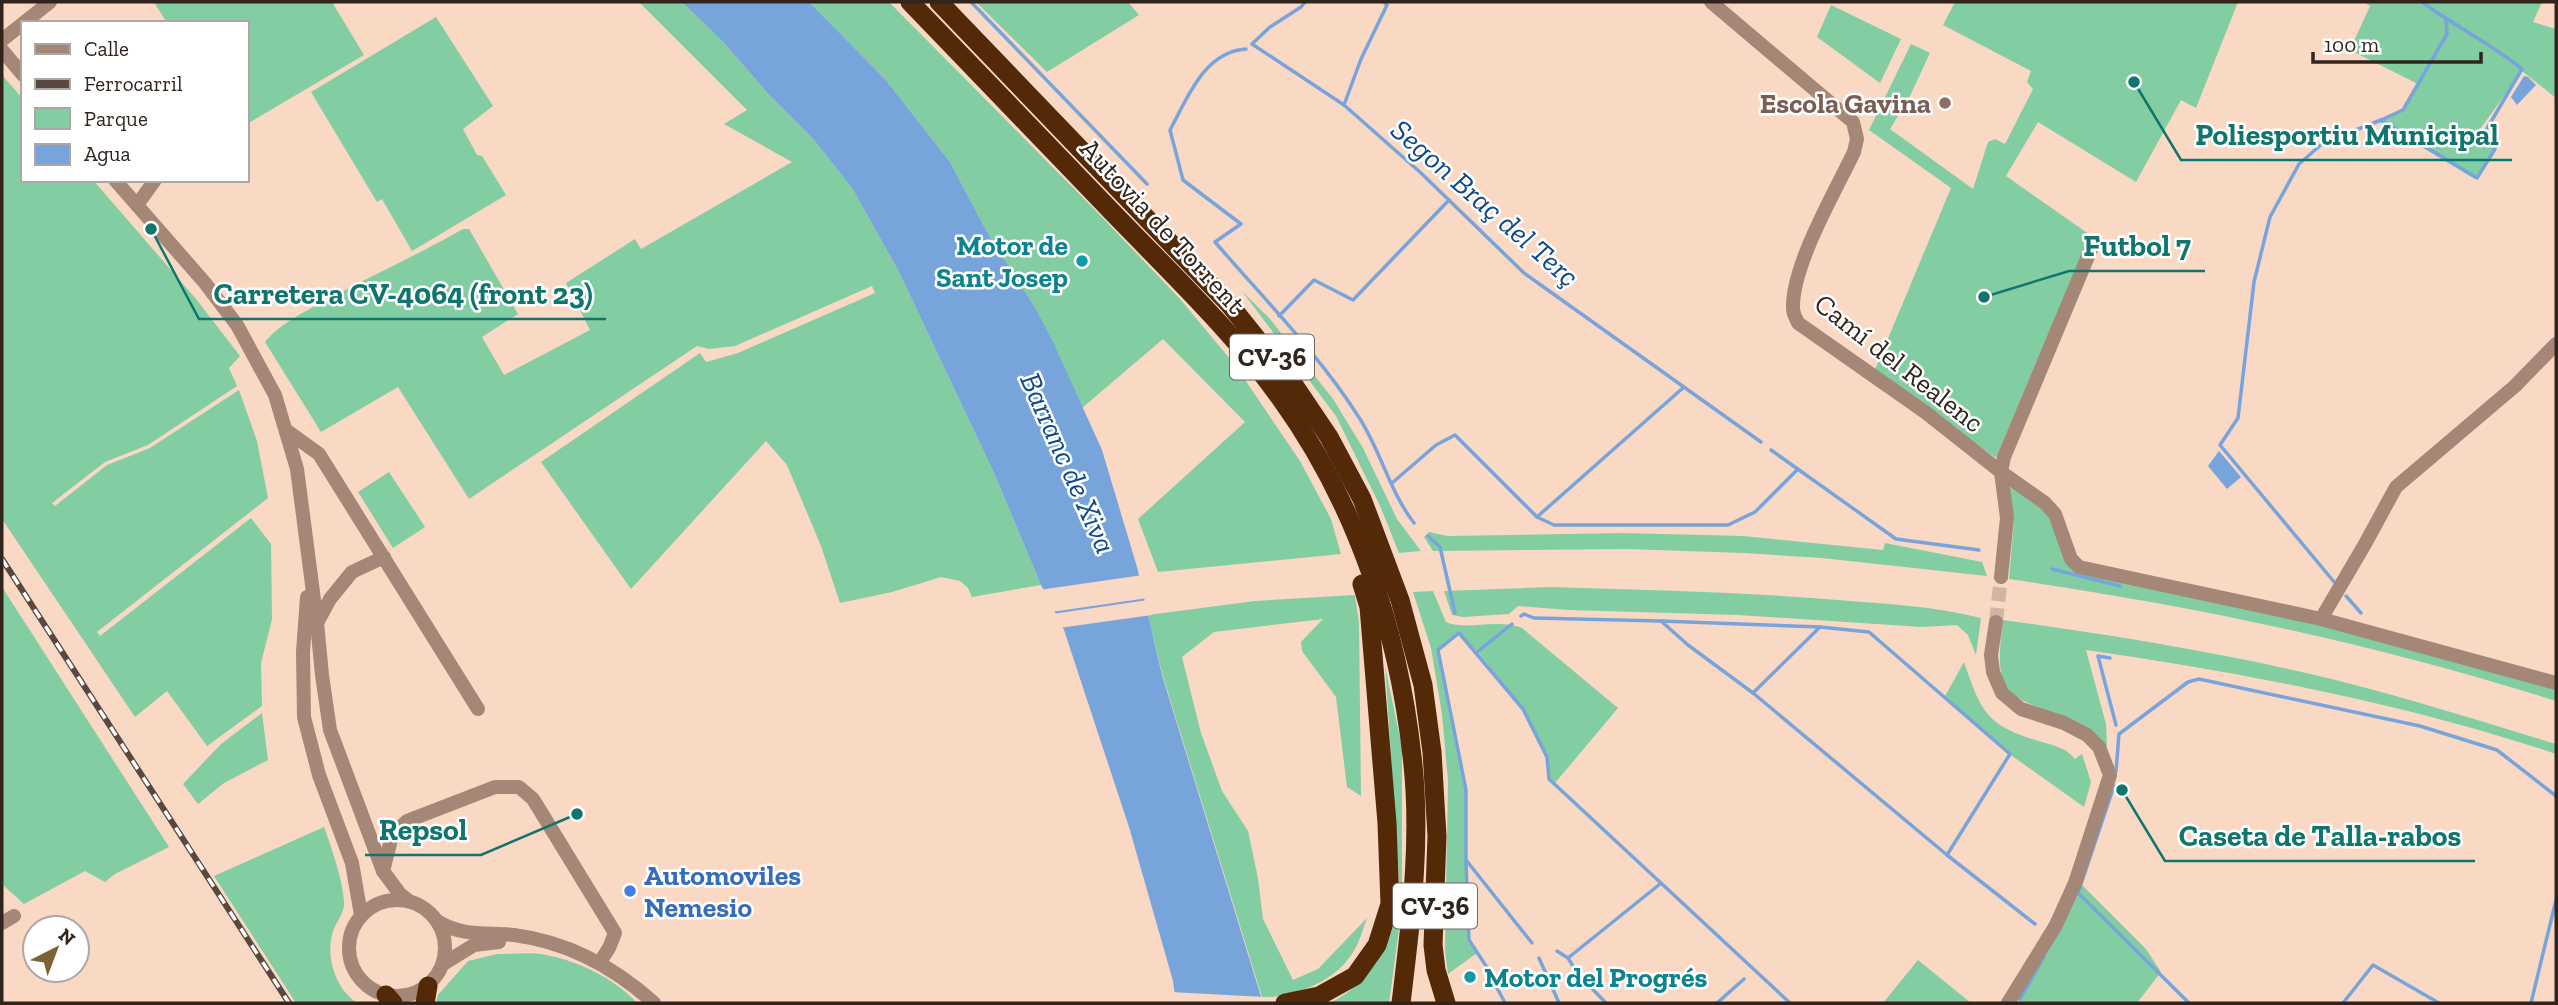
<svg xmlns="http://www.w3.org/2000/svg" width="2558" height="1005" viewBox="0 0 2558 1005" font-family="'Zilla Slab',serif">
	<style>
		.green { fill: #83cda3 }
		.water { fill: #78a4dc }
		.pier { fill: #f9d8c4 }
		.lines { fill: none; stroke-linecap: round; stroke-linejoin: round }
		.stream { stroke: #78a4dc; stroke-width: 3.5 }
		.minor-tunnel { stroke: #d1b4a3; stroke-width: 14; stroke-dasharray: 14 7; stroke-linecap: butt }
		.minor { stroke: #a48776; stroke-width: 14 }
		.highway { stroke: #532907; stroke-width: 19 }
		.rail-casing { stroke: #58483f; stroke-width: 6 }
		.rail { stroke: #fff; stroke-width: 3.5; stroke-dasharray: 10; stroke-linecap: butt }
		.education-dot { fill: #8d6e63; stroke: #fff; stroke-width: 2.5 }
		.culture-dot { fill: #0f9aa8; stroke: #fff; stroke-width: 2.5 }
		.shop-dot { fill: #3f7fe0; stroke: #fff; stroke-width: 2.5 }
		.labels { text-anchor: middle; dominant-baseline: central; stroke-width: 5; stroke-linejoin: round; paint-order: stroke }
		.shield { fill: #fff; stroke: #6e6661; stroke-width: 2 }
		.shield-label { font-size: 26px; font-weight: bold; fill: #30241d }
		.education-label { font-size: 28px; font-weight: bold; fill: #785e54; stroke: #fff; text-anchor: end }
		.street-label { font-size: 28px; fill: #30241d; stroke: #fff }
		.culture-label { font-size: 28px; font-weight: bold; fill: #0d838f; stroke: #fff; text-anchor: end }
		.shop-label { font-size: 28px; font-weight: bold; fill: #366cbe; stroke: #fff; text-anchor: start }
		.water-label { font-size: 30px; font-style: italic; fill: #0d4a8c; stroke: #fff }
		.leader { fill: none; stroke: #0f766e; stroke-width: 2.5 }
		.callout-dot { fill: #0f766e; stroke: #fff; stroke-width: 2.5 }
		.callout-label { font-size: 30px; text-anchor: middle; font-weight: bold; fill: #0f766e; stroke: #fff; stroke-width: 5; stroke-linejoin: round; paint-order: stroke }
	</style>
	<rect width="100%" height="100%" fill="#f9d8c4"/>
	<!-- green -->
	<g class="green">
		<polygon points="154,2 332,2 364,55 247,124 247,23 167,23"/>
		<path d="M639 2H682L724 43 770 96 814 140 852 188 899 272 994 473 1041 585 972 597 968 588 960 581 941 577 892 592 840 603 821 546 787 465 766 441 631 589 541 462 700 353 706 362 738 353 875 293 872 286 735 346 709 349 697 346 469 499 398 387 321 432 265 342C280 323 307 311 328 299 373 275 419 254 463 229H469L518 314 482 337 504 375 590 330 566 283 635 239 641 249 792 162 724 124 747 110Z"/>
		<polygon points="809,2 889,2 1097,212 1180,299 1235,365 1300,461 1331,519 1341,554 1158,572 1138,519 1245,422 1163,339 1082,408 1036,309 987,232 950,162 885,79"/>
		<polygon points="976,2 1128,2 1139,15 1047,72"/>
		<polygon points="1955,2 2238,2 2196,108 2181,100 2136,182 2038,122 2006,176 2090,235 1996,458 1874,372 1951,188 1869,130 1911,44 1930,53 1909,98 1890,129 1973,189 1988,142 1995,139 2005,144 2033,89 2027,82 2031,71 1943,25"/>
		<polygon points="2364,2 2542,2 2533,22 2556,29 2556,98 2522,71 2478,132 2495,148 2475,179 2378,121 2403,108 2418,84 2350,50 2370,6"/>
		<polygon points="1831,5 1901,39 1880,83 1817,37"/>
		<polygon points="436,17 493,106 463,129 477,155 482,156 506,195 412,251 382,199 377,202 311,92"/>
		<polygon points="2,75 23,99 23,180 93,180 196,299 240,356 229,368 237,386 148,445 105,462 52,503 55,506 107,465 150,448 239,390 257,441 268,498 97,632 100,636 251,518 271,544 272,619 261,663 262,706 207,746 167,691 135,717 2,519"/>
		<polygon points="1242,291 1270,319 1333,399 1363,448 1397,519 1421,551 1399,553 1381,508 1336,416"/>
		<polygon points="389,472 425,527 393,548 358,492"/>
		<path d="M2011 487 2018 488 2053 518 2063 557 2517 677 2556 690V701C2376 644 2196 606 2009 579L2014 520 2009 492Z"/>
		<polygon points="1429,532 1448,536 1623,533 1743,536 1883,550 1885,543 1982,562 1987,576 1822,558 1744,553 1626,549 1433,551 1424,537"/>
		<polygon points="2,587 169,847 115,874 105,882 85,871 24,904 2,884"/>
		<path d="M1550 587C1646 590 1742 592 1838 600 1886 604 1934 606 1981 618L1976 655 1968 635 1957 625 1922 627 1738 615 1569 610 1518 606 1509 614 1463 617 1452 615 1444 591Z"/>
		<path d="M1433 591 1446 622C1467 631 1496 618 1522 628L1618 708 1555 783 1550 780 1548 757 1524 710 1478 652 1459 633 1438 650 1466 790 1468 942 1477 953 1448 974 1445 951 1448 781 1442 714 1431 648 1413 592Z"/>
		<path d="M1355 595 1359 624 1361 796 1347 787 1336 697 1302 651 1301 642 1323 619 1214 632 1182 657 1201 733 1222 791 1248 831 1258 878 1263 919 1293 980 1318 969 1367 918C1362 932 1358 947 1349 958 1331 983 1291 998 1262 997L1162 673 1148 615 1255 601Z"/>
		<path d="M2003 620C2104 634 2206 650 2306 673 2390 692 2473 719 2556 744V754C2404 703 2245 673 2086 650L2106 724 2107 748C2101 741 2095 732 2088 728 2065 714 2011 705 2003 681 1997 661 2001 640 2003 620Z"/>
		<path d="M1964 662C1982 715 1988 726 2042 742 2056 746 2066 748 2075 759L2082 754 2091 782 2084 807 2008 753 1944 698Z"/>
		<path d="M1385 666 1402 748V907L1389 1003H1329C1364 988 1390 949 1397 912 1402 885 1397 854 1395 827 1392 773 1389 720 1385 666Z"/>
		<polygon points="262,713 268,760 224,783 198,804 183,784 221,744"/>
		<path d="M324 827C331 846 345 886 344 906 343 914 336 923 333 931 325 956 335 988 357 1003H296L214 876Z"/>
		<polygon points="2082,885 2146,949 2161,972 2137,1003 2017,1003 2057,934"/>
		<path d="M497 954C513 954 531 952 546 955 579 961 615 979 637 1003H436L438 995 468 961Z"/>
		<polygon points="1918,960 1971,1003 1883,1003"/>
	</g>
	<!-- water -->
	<g class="water">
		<polygon points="682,2 809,2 885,79 950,162 987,232 1036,309 1054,344 1102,450 1137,567 1162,675 1263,1003 1176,1003 1173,981 1129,827 1064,630 1041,585 994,473 899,272 852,188 814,140 770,96 724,43"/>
		<polygon points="2524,76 2528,77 2536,85 2517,105 2511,97"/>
		<polygon points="2219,451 2241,477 2227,489 2208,466"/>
	</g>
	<!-- pier -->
	<g class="pier">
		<polygon points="1143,575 1148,598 1051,612 1039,590"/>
		<polygon points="1148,600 1152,615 1059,628 1052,614"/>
		<polygon points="1171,992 1265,997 1267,1003 1173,1003"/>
	</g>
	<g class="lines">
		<!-- stream -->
		<g class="stream">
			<polyline points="971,2 1147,184"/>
			<polyline points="1384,2 1387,5 1361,59 1344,105 1421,173 1524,273 1761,442"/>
			<polyline points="1253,43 1270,27 1301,7 1305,2"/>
			<polyline points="1252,44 1344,105"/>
			<path d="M1246 49C1204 52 1188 97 1170 130L1183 180 1241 224 1215 242C1264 299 1320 355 1360 419 1381 452 1390 492 1414 523"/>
			<polyline points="2381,120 2403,110 2447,34 2446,19"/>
			<polyline points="1279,316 1314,280 1353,300 1449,200"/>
			<polyline points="1771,450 1896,539 1979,550"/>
			<polyline points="1392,483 1436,445 1455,435 1537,517 1554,525 1728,525 1755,512 1797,470"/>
			<polyline points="1537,517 1684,387"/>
			<polyline points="1428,536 1440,547 1455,613"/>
			<polyline points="2052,569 2120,586"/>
			<path d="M2335 583 2220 445 2238 418 2254 282 2270 217 2299 164 2323 143 2381 120 2477 178 2495 149 2482 137 2522 69C2491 43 2454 26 2422 2"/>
			<polyline points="2346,596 2361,613"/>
			<polyline points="1521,616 1524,614 1534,618 1661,621 1688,645 1753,693 1947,855 2035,924"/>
			<polyline points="1661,621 1820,627"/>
			<polyline points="1476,653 1512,624"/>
			<polyline points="2110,658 2098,656 2116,725"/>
			<polyline points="1753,693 1820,627 1869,632 2010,754 1947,855"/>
			<polyline points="2116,771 2119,734 2188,682 2199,679 2420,726 2497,750 2556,796"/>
			<polyline points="2114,786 2078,893 2189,1003"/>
			<polyline points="1466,862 1469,940 1488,969"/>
			<polyline points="1532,943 1466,860 1466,790 1438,650 1459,633 1523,709 1547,757 1549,779 1790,1003"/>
			<polyline points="1557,951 1568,958 1578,974 1606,1003"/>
			<polyline points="1539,958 1559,1003"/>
			<polyline points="1568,958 1660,884"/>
			<polyline points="1495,984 1505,1003"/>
			<polyline points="2020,999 2044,957"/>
			<polyline points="1717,1003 1744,979"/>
			<polyline points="2343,1003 2373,965 2439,1003"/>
			<polyline points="2531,1003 2556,900"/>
		</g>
		<!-- minor-tunnel -->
		<polyline class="minor-tunnel" points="1996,622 2001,577"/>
		<!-- minor -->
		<g class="minor">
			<path d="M1711 2 1853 122 1857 139 1854 152C1835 192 1792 265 1793 308 1793 314 1796 318 1798 323L1925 412 2001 472 2045 503 2055 514 2071 559 2079 567 2321 619 2556 683"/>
			<polyline points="2,40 50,2"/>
			<polyline points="2,50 23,75"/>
			<polyline points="115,180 205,283 237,325 275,395 297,469 317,623 322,675 330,730 383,871 400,894 409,901"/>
			<polyline points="137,205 155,180"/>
			<polyline points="287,431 319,454 478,709"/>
			<polyline points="2001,577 2007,518 2001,472 2004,457 2094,242"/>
			<polyline points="307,597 303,652 304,717 319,775 352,863 361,915"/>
			<polyline points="2321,619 2365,544 2396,487 2515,386 2556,344"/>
			<polyline points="1996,622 1991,655 1993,672 2002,693 2021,709 2064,723 2087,735 2099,747 2110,775 2075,883 2056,925 2008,1003"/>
			<polyline points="317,623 330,599 352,572 384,557"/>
			<polyline points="383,871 392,836 407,821 495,787 519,787 533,799 615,933 609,948 600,962"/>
			<circle cx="397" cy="948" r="48"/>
			<path d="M439 922C463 937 488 932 514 935 568 942 614 967 654 1003"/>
			<polyline points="2,923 14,916"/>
			<polyline points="443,964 474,945 499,942"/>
		</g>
		<!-- highway -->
		<g class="highway">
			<path d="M910 2C978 73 1047 144 1115 215 1172 274 1233 332 1281 399 1356 503 1398 629 1412 756 1422 838 1411 921 1401 1003"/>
			<polyline points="939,2 1229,304 1294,385 1329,437 1362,499 1400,600 1423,685 1432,752 1437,836 1433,945 1436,970 1446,1003"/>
			<polyline points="386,995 393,1003"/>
			<polyline points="425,1003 428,986"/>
			<polyline points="1285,1003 1319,996 1355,976 1377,945 1390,904 1387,823 1369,607 1362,584"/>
		</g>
		<!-- rail casing -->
		<g class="rail-casing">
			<polyline id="rail" points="2,559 289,1003"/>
		</g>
		<!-- rail -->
		<use href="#rail" class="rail"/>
	</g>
	<!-- markers -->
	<circle class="education-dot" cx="1945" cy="103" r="7"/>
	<g class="culture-dot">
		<circle cx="1082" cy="261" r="7"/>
		<circle cx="1470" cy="977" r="7"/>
	</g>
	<circle class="shop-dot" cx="630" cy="891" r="7"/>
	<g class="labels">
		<!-- shield labels -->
		<g class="shield">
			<rect x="1230" y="334.5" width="84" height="45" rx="5"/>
			<rect x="1393" y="883.5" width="84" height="45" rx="5"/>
		</g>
		<g class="shield-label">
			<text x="1272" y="357">CV-36</text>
			<text x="1435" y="906">CV-36</text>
		</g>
		<!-- education labels -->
		<g class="education-label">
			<text x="1931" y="103">Escola Gavina</text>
		</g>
		<!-- street labels -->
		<g class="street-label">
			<text transform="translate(1163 226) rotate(47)">Autovia de Torrent</text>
			<text transform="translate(1899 363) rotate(38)">Camí del Realenc</text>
		</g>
		<!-- culture labels -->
		<g class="culture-label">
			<text x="1068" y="245">Motor de<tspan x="1068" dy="32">Sant Josep</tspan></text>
			<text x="1484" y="977" text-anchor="start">Motor del Progrés</text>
		</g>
		<!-- shop labels -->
		<g class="shop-label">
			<text x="644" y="875">Automoviles<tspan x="644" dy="32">Nemesio</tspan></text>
		</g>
		<!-- water labels -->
		<g class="water-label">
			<text transform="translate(1485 203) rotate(41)">Segon Braç del Terç</text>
			<text transform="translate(1068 463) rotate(66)">Barranc de Xiva</text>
		</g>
	</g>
	<!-- callouts -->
	<path class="leader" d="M2134 82L2181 160H2512M1984 297L2069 271H2205M151 229L199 319H606M577 814L481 855H365M2122 790L2165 861H2475"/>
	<g class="callout-dot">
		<circle cx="2134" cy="82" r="7"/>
		<circle cx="1984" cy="297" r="7"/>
		<circle cx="151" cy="229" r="7"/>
		<circle cx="577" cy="814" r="7"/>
		<circle cx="2122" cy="790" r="7"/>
	</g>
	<g class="callout-label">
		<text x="2347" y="145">Poliesportiu Municipal</text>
		<text x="2137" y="256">Futbol 7</text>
		<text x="403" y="304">Carretera CV-4064 (front 23)</text>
		<text x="423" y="840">Repsol</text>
		<text x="2320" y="846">Caseta de Talla-rabos</text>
	</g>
	<!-- border -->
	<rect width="2558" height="1005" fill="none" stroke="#30241d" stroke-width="7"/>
	<!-- legend -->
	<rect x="21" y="21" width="228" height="161" fill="#ffffff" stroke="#aca7a5" stroke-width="2"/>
	<rect x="35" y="44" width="35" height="10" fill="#a48776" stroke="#aca7a5" stroke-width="2"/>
	<text x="84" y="56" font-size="21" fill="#30241d">Calle</text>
	<rect x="35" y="79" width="35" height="10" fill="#58483f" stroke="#aca7a5" stroke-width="2"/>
	<text x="84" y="91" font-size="21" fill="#30241d">Ferrocarril</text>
	<rect x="35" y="108" width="35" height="21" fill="#83cda3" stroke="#aca7a5" stroke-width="2"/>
	<text x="84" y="126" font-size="21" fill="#30241d">Parque</text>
	<rect x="35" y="144" width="35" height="21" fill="#78a4dc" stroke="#aca7a5" stroke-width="2"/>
	<text x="84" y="161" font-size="21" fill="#30241d">Agua</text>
	<!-- north arrow -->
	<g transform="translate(56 949) rotate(42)"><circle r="33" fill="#ffffff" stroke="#aca7a5" stroke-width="2"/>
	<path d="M0-5L12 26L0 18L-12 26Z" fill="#7b6334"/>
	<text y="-10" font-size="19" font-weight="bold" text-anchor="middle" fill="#30241d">N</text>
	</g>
	<!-- scale -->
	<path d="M2313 52v10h168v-10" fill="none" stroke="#30241d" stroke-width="3.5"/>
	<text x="2324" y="52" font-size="21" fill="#30241d" stroke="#ffffff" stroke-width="5" paint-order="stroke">100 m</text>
</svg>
